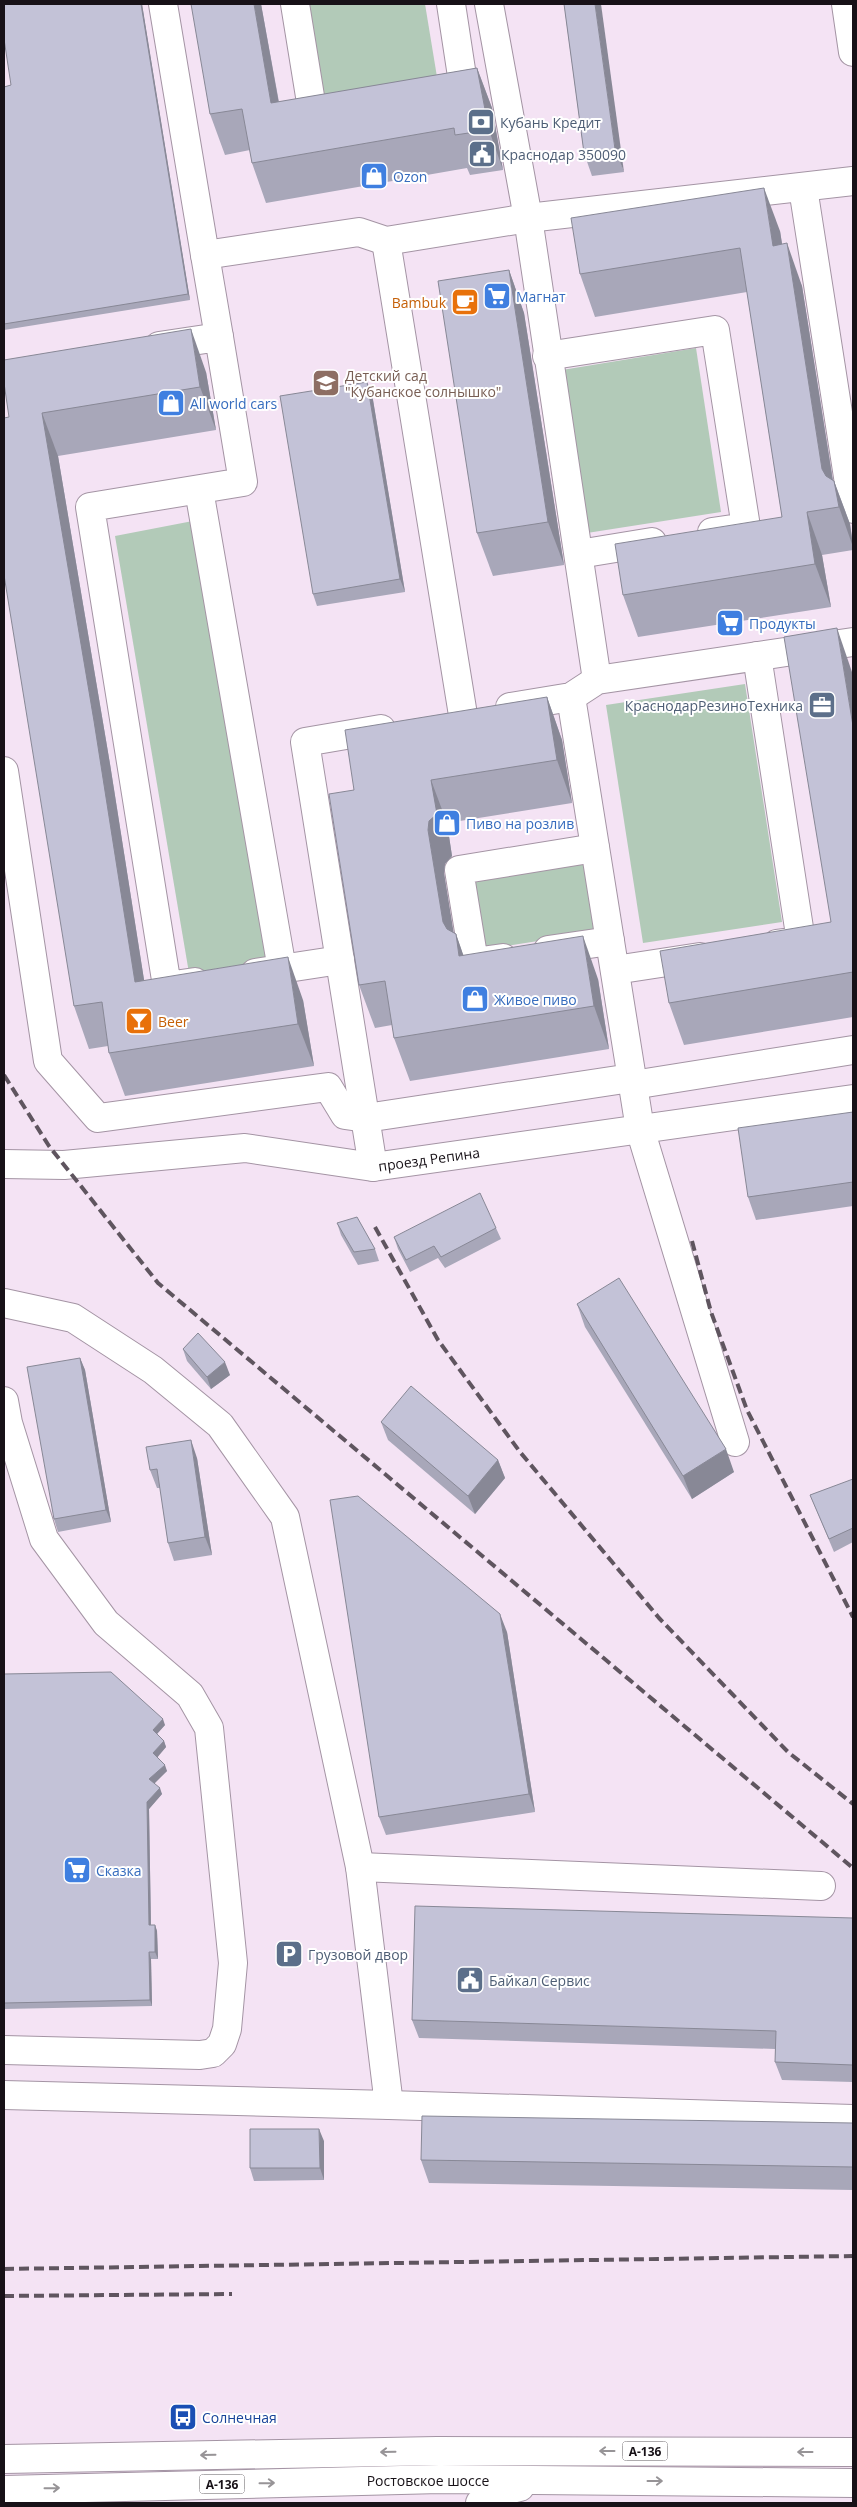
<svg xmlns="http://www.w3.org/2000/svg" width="857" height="2507" viewBox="0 0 857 2507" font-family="'Open Sans',sans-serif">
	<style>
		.green { fill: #b2cab8 }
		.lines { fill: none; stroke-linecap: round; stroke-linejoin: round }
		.minor-casing { stroke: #a494a4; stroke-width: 30 }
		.major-casing { stroke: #a494a4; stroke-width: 30 }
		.minor { stroke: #fff; stroke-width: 28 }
		.major { stroke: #fff; stroke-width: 28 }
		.rail { stroke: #5f555f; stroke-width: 4; stroke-dasharray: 10 5; stroke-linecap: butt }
		.wall { fill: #a8a7b9 }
		.shaded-wall { fill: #888896 }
		.building { fill: #c3c2d7; stroke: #888896 }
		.oneway { stroke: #979497 }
		.labels { text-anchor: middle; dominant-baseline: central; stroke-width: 4; stroke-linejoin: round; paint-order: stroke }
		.shield { fill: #fff; stroke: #5d585d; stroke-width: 1 }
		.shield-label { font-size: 12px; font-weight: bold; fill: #171117 }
		.service-label { font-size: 14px; fill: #4e5e75; stroke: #fff; text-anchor: start }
		.shop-label { font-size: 14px; fill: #366cbe; stroke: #fff; text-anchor: start }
		.food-label { font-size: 14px; fill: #c56008; stroke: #fff; text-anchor: end }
		.education-label { font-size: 14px; fill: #785e54; stroke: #fff; text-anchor: start }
		.street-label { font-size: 14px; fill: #171117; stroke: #fff }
		.transit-label { font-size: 14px; fill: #164399; stroke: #fff; text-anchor: start }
	</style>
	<rect width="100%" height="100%" fill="#f4e3f4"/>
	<!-- green -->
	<g class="green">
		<polygon points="309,4 425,4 438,83 325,102"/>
		<polygon points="696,348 721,512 587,533 562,370"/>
		<polygon points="198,520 272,960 189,973 115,536"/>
		<polygon points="745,684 782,922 643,943 606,705"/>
		<polygon points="585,864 595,932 482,950 471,882"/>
	</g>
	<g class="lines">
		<!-- minor casing -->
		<g class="minor-casing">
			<g id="minor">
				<polyline points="163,4 205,255 359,232 386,241 528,218 853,181"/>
				<polyline points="295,4 314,121 326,119"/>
				<polyline points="451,4 465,96"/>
				<polyline points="489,4 528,218 597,680"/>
				<polyline points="846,4 853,52"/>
				<polyline points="803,188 853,509"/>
				<polyline points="386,241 463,715"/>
				<polyline points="205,255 219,337"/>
				<polyline points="159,346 219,337 243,482 90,507 167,986 195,982"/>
				<polyline points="547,356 715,330 746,527 712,532"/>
				<polyline points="199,490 282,969"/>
				<polyline points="579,554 652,542"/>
				<polyline points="757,656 801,941 777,944"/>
				<polyline points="571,697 640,1129 735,1442"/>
				<polyline points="510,707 571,697 597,680 853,642"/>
				<polyline points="4,771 48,1061 98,1118 328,1087 345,1115 366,1118 631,1078"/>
				<polyline points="548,950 610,941"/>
				<polyline points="503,958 474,962 459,870 595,848"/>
				<polyline points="615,970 700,957"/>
				<polyline points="255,973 340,960"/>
				<polyline points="633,1085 853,1050"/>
				<polyline points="4,1164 64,1165 245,1148 373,1167 853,1099"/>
				<polyline points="373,1167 305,742 381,729"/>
				<polyline points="4,1303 73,1318 153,1370 220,1425 285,1517 360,1867 389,2105 4,2095"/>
				<polyline points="4,1401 8,1423 44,1539 106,1623 190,1695 209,1728 233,1963 227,2029 222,2044 213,2053 200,2055 4,2050"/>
				<polyline points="360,1867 821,1886"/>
				<polyline points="389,2105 853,2119"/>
			</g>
		</g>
		<!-- major casing -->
		<g class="major-casing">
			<g id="major">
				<polyline points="4,2459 437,2451 853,2452"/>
				<polyline points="4,2490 440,2479 853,2483"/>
				<polyline points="480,2503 491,2494 520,2487"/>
			</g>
		</g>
		<!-- minor -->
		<use href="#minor" class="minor"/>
		<!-- major -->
		<use href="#major" class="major"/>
		<!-- rail -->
		<g class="rail">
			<polyline points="4,1075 49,1146 158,1283 853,1868"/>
			<polyline points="375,1227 438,1340 520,1452 659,1618 788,1752 853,1804"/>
			<polyline points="692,1241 711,1312 747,1410 853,1617"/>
			<polyline points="4,2269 853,2256"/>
			<polyline points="4,2296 232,2294"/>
		</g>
	</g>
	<!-- wall -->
	<g class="wall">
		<polygon points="142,4 190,300 4,330 4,87 11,85"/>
		<polygon points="261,4 279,102 477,68 492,108 503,170 470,175 467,168 266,203 252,163 250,150 225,155 210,114"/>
		<polygon points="564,4 624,172 592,176 584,153"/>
		<polygon points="780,231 782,244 802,286 833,480 834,481 850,524 853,544 853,550 822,555 831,607 638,637 623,595 782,517 747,292 595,317 580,274"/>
		<polygon points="509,270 524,313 564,565 493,576 477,533"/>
		<polygon points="206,372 216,430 58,456 110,764 144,980 303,1000 314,1066 125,1096 109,1053 108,1046 89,1049 74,1006 9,417"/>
		<polygon points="367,382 372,394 405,592 317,606 313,594"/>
		<polygon points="853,671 853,1017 684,1045 669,1003 831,922"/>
		<polygon points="547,697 562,740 572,803 447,823 452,856 445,864 444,873 453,933 456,934 463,955 598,979 609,1049 410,1081 394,1038 392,1025 375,1028 359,985 354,790"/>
		<polygon points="853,1112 853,1206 756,1220 748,1197"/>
		<polygon points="337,1223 375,1249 379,1261 358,1265 341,1235"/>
		<polygon points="496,1228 501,1239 445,1268 438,1258 410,1272 398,1249 394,1237"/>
		<polygon points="577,1304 734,1472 692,1499 585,1327"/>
		<polygon points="183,1349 230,1375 211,1389 187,1361"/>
		<polygon points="80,1358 85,1370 111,1522 58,1532 54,1519"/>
		<polygon points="381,1422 498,1460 505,1478 475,1514 388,1440"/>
		<polygon points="197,1458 212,1555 174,1561 168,1543 160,1488 157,1488 150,1470"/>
		<polygon points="853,1480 853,1542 834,1552 810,1495"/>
		<polygon points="507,1632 535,1812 386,1835 379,1817"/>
		<polygon points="4,1674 165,1725 157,1734 164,1741 166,1747 157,1757 167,1771 154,1783 162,1794 149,1809 151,1925 155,1925 157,1931 158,1959 151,1959 152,2006 4,2009"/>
		<polygon points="853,1918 853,2082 782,2080 775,2062 775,2049 419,2038 412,2020"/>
		<polygon points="853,2123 853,2190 429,2183 421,2160"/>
		<polygon points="324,2141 324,2180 254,2181 250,2168"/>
	</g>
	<!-- shaded-wall -->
	<g class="shaded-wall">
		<polygon points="141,4 142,4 190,300 188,294"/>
		<polygon points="254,4 261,4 286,143 271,103"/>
		<polygon points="595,4 601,4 624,172 615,149"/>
		<polygon points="477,68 492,108 503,170 489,130"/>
		<polygon points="764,188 780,231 789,288 773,246"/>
		<polygon points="787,243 802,286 837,507 822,469"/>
		<polygon points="509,270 524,313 564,565 548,522"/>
		<polygon points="191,329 206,372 216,430 200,387"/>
		<polygon points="367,382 372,394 405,592 400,579"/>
		<polygon points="42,413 58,456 110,764 151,1024 135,982"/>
		<polygon points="834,481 850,524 853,547 839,507"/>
		<polygon points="807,512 822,555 831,607 815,564"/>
		<polygon points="837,628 853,675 853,726"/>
		<polygon points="547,697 562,740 572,803 557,760"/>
		<polygon points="431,780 447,823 452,856 445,864 444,873 459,965 443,922 428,830"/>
		<polygon points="456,934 471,977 459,956"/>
		<polygon points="583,936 598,979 609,1049 594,1006"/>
		<polygon points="288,957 303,1000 314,1066 298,1024"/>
		<polygon points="80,1358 85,1370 111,1522 106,1510"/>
		<polygon points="225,1362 230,1375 211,1389 207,1377"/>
		<polygon points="191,1440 197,1458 212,1555 205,1537"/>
		<polygon points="726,1449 734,1472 692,1499 683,1476"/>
		<polygon points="498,1460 505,1478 475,1514 468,1496"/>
		<polygon points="500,1614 507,1632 535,1812 529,1794"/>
		<polygon points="163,1719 165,1725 155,1736 153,1730"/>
		<polygon points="164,1741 166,1747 156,1759 153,1753"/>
		<polygon points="165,1765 167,1771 152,1786 149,1779"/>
		<polygon points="160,1788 162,1794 149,1809 151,1931 149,1925 147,1802"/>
		<polygon points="155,1925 157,1931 158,1959 155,1952"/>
		<polygon points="149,1952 151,1959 152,2006 150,2000"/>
		<polygon points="319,2129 324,2141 324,2180 320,2168"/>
	</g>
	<!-- building -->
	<g class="building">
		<polygon points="4,4 141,4 188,294 4,324 4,87 11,85 4,39"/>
		<polygon points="191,4 254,4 271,103 477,68 489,130 455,135 454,128 252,163 242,109 210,114"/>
		<polygon points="564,4 595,4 615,149 584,153"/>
		<polygon points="764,188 773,246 787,243 822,469 826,476 834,481 839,507 807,512 815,564 623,595 615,544 782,517 740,248 580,274 571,218"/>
		<polygon points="509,270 548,522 477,533 438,281"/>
		<polygon points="191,329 200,387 42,413 94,721 135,982 288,957 298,1024 109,1053 102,1002 74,1006 4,575 4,418 9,417 4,383 4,360"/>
		<polygon points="367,382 400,579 313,594 280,396"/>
		<polygon points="837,628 853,726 853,972 669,1003 660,951 831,922 784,637"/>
		<polygon points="547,697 557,760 431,780 437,814 429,821 428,830 443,922 447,929 456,934 459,956 583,936 594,1006 394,1038 385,981 359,985 329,794 354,790 345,730"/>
		<polygon points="853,1112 853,1182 748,1197 738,1128"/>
		<polygon points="480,1193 496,1228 441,1257 434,1246 406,1260 394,1237"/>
		<polygon points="357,1217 375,1249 354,1252 337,1223"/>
		<polygon points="619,1278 726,1449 683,1476 577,1304"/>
		<polygon points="198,1333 225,1362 207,1377 183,1349"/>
		<polygon points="80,1358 106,1510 54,1519 27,1367"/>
		<polygon points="411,1386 498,1460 468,1496 381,1422"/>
		<polygon points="191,1440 205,1537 168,1543 157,1469 150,1470 146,1447"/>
		<polygon points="853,1479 853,1528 829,1539 810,1495"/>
		<polygon points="358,1496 500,1614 529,1794 379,1817 330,1500"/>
		<polygon points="111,1672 163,1719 153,1730 164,1741 153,1753 165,1765 149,1779 160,1788 147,1802 149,1925 155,1925 155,1952 149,1952 150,2000 4,2003 4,1674"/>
		<polygon points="415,1906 853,1918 853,2065 775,2062 776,2031 412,2020"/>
		<polygon points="422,2116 853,2123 853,2167 421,2160"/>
		<polygon points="250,2129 319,2129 320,2168 250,2168"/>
	</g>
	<!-- one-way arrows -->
	<defs><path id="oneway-shaft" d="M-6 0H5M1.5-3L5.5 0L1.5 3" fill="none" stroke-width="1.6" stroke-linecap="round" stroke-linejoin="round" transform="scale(1.25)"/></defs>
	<g class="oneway">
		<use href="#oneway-shaft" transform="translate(607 2451) rotate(-180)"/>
		<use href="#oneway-shaft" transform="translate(388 2452) rotate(179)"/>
		<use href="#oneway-shaft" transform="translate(805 2452) rotate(-180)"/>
		<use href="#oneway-shaft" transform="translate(208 2455) rotate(179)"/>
		<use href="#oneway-shaft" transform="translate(655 2481)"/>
		<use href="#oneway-shaft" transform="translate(267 2483) rotate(-1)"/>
		<use href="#oneway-shaft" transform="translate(52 2488) rotate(-1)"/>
	</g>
	<!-- icons -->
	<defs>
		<g id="bank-square" transform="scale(1.4375)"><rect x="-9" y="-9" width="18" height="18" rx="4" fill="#5c6f8a" stroke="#fff"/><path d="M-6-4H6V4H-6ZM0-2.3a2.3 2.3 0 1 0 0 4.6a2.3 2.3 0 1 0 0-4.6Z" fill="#fff"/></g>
		<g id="civic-square" transform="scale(1.4375)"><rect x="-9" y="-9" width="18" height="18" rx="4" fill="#5c6f8a" stroke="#fff"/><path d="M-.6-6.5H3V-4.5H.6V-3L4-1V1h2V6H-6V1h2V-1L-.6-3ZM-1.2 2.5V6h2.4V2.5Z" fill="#fff"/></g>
		<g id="shop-square" transform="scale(1.4375)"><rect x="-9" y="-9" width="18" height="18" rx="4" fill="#3f7fe0" stroke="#fff"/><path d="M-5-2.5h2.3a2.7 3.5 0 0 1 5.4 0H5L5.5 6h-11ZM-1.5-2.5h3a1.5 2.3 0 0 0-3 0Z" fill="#fff"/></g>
		<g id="supermarket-square" transform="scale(1.4375)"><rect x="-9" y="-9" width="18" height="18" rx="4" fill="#3f7fe0" stroke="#fff"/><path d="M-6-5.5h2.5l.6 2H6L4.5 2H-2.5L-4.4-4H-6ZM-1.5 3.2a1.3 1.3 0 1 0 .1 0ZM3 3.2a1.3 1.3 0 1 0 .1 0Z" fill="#fff"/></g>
		<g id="cafe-square" transform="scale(1.4375)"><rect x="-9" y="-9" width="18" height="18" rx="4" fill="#e8710a" stroke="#fff"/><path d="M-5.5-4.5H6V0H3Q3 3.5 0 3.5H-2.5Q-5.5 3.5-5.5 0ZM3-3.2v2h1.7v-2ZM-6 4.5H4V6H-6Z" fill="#fff"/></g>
		<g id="school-square" transform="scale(1.4375)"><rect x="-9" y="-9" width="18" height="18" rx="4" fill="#8d6e63" stroke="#fff"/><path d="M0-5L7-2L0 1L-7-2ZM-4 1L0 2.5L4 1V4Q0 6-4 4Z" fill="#fff"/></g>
		<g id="office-square" transform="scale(1.4375)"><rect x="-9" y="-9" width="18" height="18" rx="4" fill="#5c6f8a" stroke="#fff"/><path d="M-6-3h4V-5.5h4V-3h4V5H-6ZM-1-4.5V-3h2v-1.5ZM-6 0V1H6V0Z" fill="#fff"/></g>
		<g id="bar-square" transform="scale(1.4375)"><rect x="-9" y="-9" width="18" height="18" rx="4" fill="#e8710a" stroke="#fff"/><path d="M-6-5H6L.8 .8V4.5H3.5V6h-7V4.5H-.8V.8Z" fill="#fff"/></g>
		<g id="parking-square" transform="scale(1.4375)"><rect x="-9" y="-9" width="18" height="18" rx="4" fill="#5c6f8a" stroke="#fff"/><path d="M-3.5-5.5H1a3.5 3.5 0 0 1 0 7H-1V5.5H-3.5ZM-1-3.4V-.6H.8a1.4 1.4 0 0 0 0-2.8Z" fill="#fff"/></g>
		<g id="bus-square" transform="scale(1.4375)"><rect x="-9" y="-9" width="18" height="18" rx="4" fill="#1a4fb4" stroke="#fff"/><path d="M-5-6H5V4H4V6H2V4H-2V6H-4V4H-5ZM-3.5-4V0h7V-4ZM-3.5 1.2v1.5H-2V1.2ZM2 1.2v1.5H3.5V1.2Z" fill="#fff"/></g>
	</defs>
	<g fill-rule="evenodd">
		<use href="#bank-square" x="481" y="122"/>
		<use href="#civic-square" x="482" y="154"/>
		<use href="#shop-square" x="374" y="176"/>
		<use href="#supermarket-square" x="497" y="296"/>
		<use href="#cafe-square" x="465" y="302"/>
		<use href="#school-square" x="326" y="383"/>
		<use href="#shop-square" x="171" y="403"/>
		<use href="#supermarket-square" x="730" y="623"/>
		<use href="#office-square" x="822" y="705"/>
		<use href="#shop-square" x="447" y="823"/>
		<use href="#shop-square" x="475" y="999"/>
		<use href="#bar-square" x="139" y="1021"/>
		<use href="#supermarket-square" x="77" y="1870"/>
		<use href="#parking-square" x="289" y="1954"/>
		<use href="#civic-square" x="470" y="1980"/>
		<use href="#bus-square" x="183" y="2417"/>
	</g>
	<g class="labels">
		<!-- shield labels -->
		<g class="shield">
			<rect x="622.5" y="2441.5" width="45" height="19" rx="4"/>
			<rect x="199.5" y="2474.5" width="45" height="19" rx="4"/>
		</g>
		<g class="shield-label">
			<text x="645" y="2451">А-136</text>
			<text x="222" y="2484">А-136</text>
		</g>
		<!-- service labels -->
		<g class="service-label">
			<text x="500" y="122">Кубань Кредит</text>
			<text x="501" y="154">Краснодар 350090</text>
			<text x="803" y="705" text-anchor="end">КраснодарРезиноТехника</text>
			<text x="308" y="1954">Грузовой двор</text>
			<text x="489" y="1980">Байкал Сервис</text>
		</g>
		<!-- shop labels -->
		<g class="shop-label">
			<text x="393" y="176">Ozon</text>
			<text x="516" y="296">Магнат</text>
			<text x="190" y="403">All world cars</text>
			<text x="749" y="623">Продукты</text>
			<text x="466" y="823">Пиво на розлив</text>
			<text x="494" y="999">Живое пиво</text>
			<text x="96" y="1870">Сказка</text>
		</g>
		<!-- food labels -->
		<g class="food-label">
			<text x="446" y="302">Bambuk</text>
			<text x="158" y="1021" text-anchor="start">Beer</text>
		</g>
		<!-- education labels -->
		<g class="education-label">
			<text x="345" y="375">Детский сад<tspan x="345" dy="16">"Кубанское солнышко"</tspan></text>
		</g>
		<!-- street labels -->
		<g class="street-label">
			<text transform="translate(429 1159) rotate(-8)">проезд Репина</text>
			<text x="428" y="2480">Ростовское шоссе</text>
		</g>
		<!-- transit labels -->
		<g class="transit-label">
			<text x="202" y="2417">Солнечная</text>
		</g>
	</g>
	<!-- border -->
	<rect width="857" height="2507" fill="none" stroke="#171117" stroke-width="10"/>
</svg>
